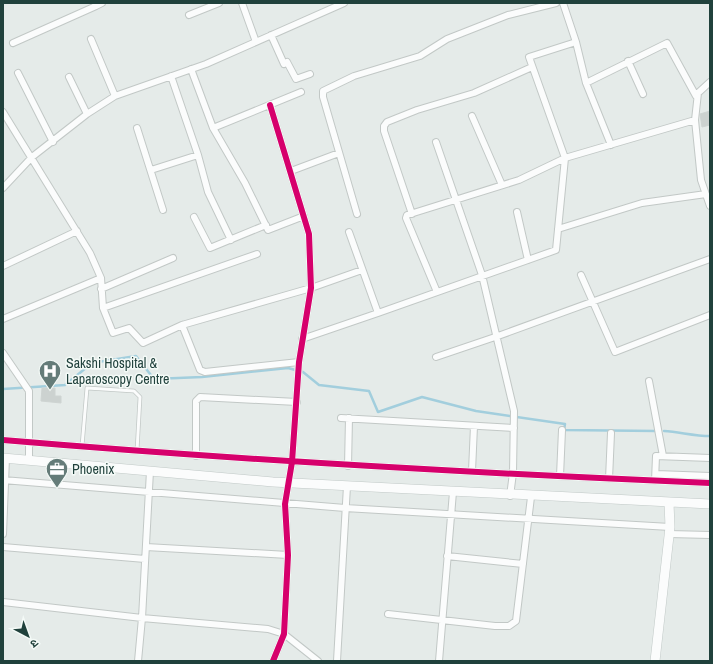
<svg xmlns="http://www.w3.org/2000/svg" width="713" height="664" viewBox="0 0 713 664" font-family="'Archivo Narrow','Noto Sans Devanagari',sans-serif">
<rect width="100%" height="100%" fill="#e5ebe9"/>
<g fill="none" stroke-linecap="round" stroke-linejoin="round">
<path stroke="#a2cedd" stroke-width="2.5" d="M3 389 65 385 92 363 136 356 154 379 202 377 288 368 303 372 319 385 369 391 378 412 422 397 476 411 565 424 564 430 656 431
M664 431C680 432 694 436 710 436"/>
</g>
<path fill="#ccd2d0" stroke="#ced4d2" d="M710 111V125L702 127 700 114Z
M42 388H55V396H61V403L41 401Z"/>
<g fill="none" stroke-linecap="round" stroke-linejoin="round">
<g stroke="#c2c8c6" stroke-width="4.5">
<path id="lane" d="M82 446 87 388 134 391 140 397 137 451"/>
</g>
<g stroke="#c2c8c6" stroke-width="8">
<path id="street" d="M95 3 96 6 102 3
M242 3 256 42
M563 3 576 42 529 57 565 158 695 120 701 180 710 206
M189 15 219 3
M271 35 284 64 287 62 296 79 310 74
M91 39 115 96
M576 42 586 83 611 145
M13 43 96 6
M628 61 643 94
M191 69 213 128
M18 73 53 142
M171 76 198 155 208 192 231 240
M69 77 87 114
M586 83 667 43 696 96
M301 92 213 128 245 183 268 230 304 216
M270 105 309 234 311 288 299 362 292 462 285 504 288 555 284 634 273 661
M3 112 90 253 101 278 103 308 113 333 129 328 143 343 182 325 311 288 362 270
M472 116 502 185
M695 120 698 93 710 82
M137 128 163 210
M436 142 482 275 514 411 513 473 510 496
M151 170 198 155
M291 171 339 153
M3 188 32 157 87 114 115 96 206 64 344 3
M517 212 528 260
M357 214 323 97V91L354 76 420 56 447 39 508 15 556 3
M412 214 384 131V126L387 122 417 110 474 93 532 67
M194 217 210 248 266 225
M558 229 642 203 706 194
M3 266 77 231
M581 275 615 352 710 315
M101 289 173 258
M103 308 257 254
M378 313 556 250 565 158 519 180 407 215 406 218 437 292
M3 319 101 278
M182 325 200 370 205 372 299 362
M302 339 378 313 349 232
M3 353 29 391V461
M436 357 498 336 710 259
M649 381 663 456
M341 418 514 428
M3 440C238 460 474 473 710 483
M196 456V401L200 397 297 402
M348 466 349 418
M472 471 474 426
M656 474 710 476
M560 476 562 430
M609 479 611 433
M3 480 345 508 670 527
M655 481 656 456 710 458
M3 534 6 458
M669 534 710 535
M3 547 145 559
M146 547 288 555
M447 556 523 564
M3 602 142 618 268 629 284 634 318 661
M388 614 495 626H509L516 621 531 497
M138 661 142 618 150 471
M337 661 347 486
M439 661 453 492"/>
</g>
<g stroke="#c1c9c7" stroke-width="10">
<path id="secondary" d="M3 458 273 482 710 504
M655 661 670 527 669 503"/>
</g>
<use href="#lane" stroke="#fbfcfc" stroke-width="3"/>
<use href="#street" stroke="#fbfcfc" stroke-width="6"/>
<use href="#secondary" stroke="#fbfcfc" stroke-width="9"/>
<g stroke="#f4faf7" stroke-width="8">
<path id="cycleway" d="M270 105 309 234 311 288 299 362 292 462 285 504 288 555 284 634 273 661
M3 440C238 460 474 473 710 483"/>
</g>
<use href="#cycleway" stroke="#d6006c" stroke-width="6"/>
</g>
<defs>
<g id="hospital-pin" transform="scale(1.15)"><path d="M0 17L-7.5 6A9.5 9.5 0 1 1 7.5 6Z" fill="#657c79" stroke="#f4faf7"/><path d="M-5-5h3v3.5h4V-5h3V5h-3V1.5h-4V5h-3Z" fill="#fff"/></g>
<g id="office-pin" transform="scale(1.15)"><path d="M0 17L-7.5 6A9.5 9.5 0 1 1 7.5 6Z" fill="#657c79" stroke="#f4faf7"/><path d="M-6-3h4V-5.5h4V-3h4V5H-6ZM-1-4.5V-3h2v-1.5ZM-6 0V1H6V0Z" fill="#fff"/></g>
</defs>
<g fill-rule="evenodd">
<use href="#hospital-pin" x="50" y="371"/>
<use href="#office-pin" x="57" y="469"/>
</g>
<g text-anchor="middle" stroke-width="3" stroke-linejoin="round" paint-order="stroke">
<g font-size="14" fill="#20413c" stroke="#f4faf7" text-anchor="start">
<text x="66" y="368">Sakshi Hospital &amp;<tspan x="66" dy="16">Laparoscopy Centre</tspan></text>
<text x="72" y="474">Phoenix</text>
</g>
</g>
<rect width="713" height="664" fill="none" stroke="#20413c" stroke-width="8"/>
<g transform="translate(28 636) rotate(139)" stroke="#f4faf7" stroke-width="3" paint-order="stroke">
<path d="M0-3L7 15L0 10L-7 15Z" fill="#20413c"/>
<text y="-6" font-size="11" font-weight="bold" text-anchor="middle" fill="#20413c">उ</text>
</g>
</svg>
